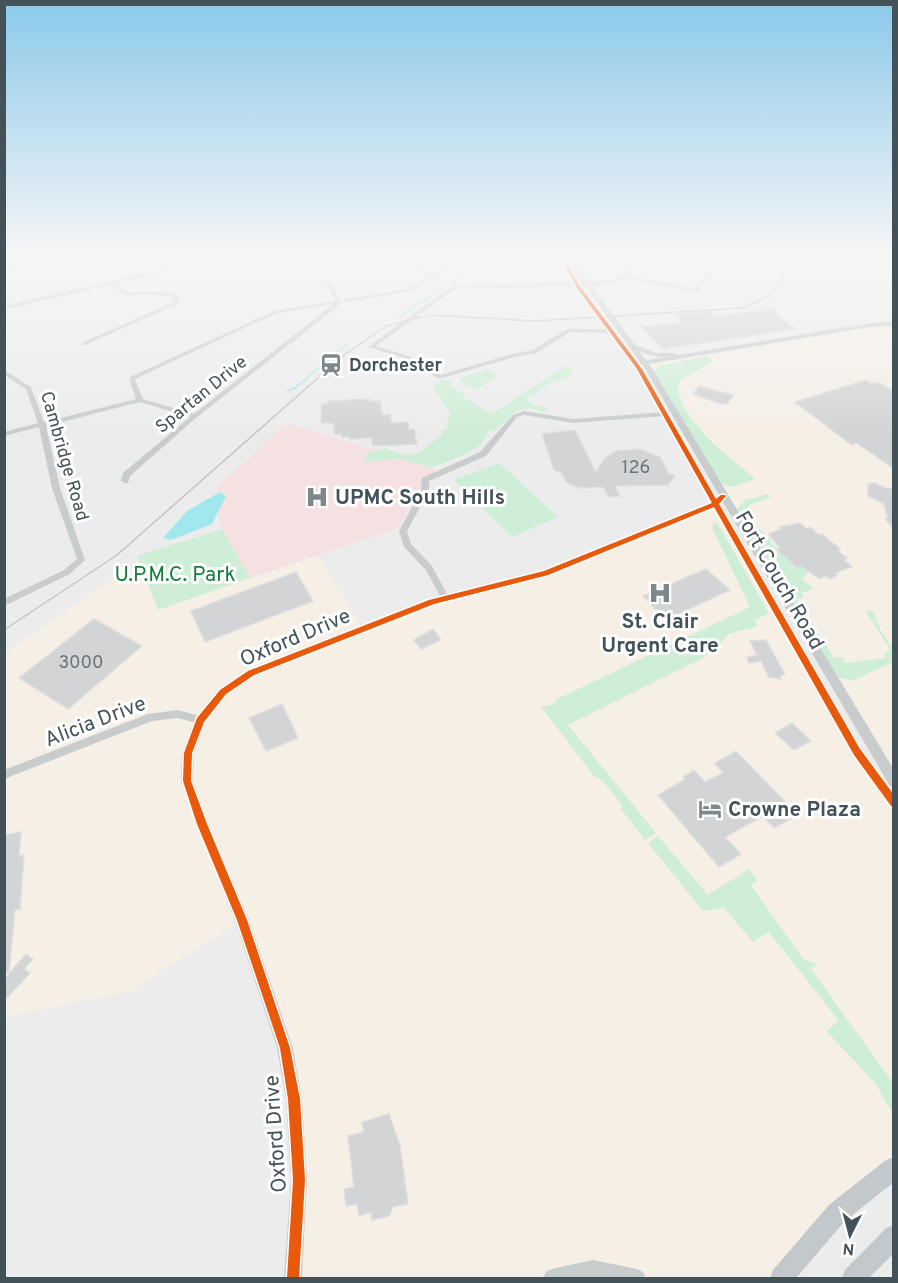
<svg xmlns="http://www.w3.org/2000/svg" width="898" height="1283" viewBox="0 0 898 1283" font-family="Overpass,sans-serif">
<rect width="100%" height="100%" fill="#edecec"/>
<path fill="#f5efe6" d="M893 323V782L645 364 720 350Z
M716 504 857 752 893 803V1168L808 1244 781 1278H637L575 1271 552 1278H293L298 1200 294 1099 242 920 131 991 5 1017 4 654 115 577 142 569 159 609 316 554 362 628 417 607 527 578Z"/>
<path fill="#dfddde" d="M5 254H43L25 256 26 270 5 273Z"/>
<path fill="#f5e1e2" d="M286 423 431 467 438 473 424 485 396 529 250 578 219 524 217 488Z"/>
<path fill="#cfeed7" d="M706 356 713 361 680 381 678 392C690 429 724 453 754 477L753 480 732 487 721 484 654 372 659 366Z
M567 365 574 374 538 389 539 392 526 397 532 404 548 409 544 412C507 400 514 425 489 431L481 444 464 455 436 466 428 467 400 459 364 462 366 454 385 448C414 461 421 452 443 434L442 431 450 427 446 425 451 414 433 388 442 379 453 380 451 386 465 395 463 397 492 414Z
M488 369 498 375 477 390 465 385 459 378Z
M499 463 558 517 512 537 454 480Z
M768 494 771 497 749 505 750 521 772 540 770 542 797 568 801 566 808 573 802 579 813 588 802 593 804 598 797 599 834 658 842 657 845 663 886 658 884 654 890 649 867 613 868 609 873 612 882 633 893 647V662L852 681 838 677 739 514 737 509 745 500Z
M713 522 718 524 769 613 755 620 758 626 728 634 718 647 699 660 568 725 656 833 645 840 621 809 622 805 601 779 594 776 541 707 556 703 555 700 750 607 712 528Z
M222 529 250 578 158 610 137 556Z
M658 836 708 895 749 869 757 880 751 885 803 959 818 964 811 969 893 1083V1114L875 1083 826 1031 839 1021 769 932 753 942 724 908 703 911 648 843Z"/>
<path fill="#a1e8ee" d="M220 492 226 496 212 524 171 540 163 538 187 511Z"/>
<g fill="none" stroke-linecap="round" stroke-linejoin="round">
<path stroke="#a1e8ee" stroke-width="1.5" d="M400 316 496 254
M287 391 295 388 347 344"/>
</g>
<path fill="#d3d4d5" stroke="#dededf" stroke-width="1.5" d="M771 309 795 329 662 349 642 327 681 322 675 314 711 312 718 316Z
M866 380 872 384 878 382 894 391V469L857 443 852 445 795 402Z
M699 386 710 389 733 395 727 404 718 403 693 394Z
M370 399V402L380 401 382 415 390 414 392 423 408 422 409 430 414 429 417 444 373 446 372 438 350 439 349 437H342V434H335L333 423H321L322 404H328V401Z
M575 430 596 473 604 459 616 451 639 449 660 457 669 474 675 476 668 485 615 486 620 496 608 497 604 487 579 488 566 482 562 473 554 470 542 434Z
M875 483 887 489 894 487V528L885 519 888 518 884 504 868 496V484Z
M800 523 807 529 810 527 819 535 822 534 840 549 838 551 847 558 844 560 852 567 835 573 838 575 830 579 827 576 820 579 801 566 797 568 776 549 780 548 769 534 781 529 779 527Z
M706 569 730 590 666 620 643 596Z
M296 572 313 601 205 642 191 611Z
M94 619 142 646 68 709 19 678Z
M433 629 441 640 421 649 414 640Z
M766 640 785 675H780L781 679 769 677 761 661 749 663 747 657 757 655 750 641Z
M282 704 298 738 266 751 249 718Z
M792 723 811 741 794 750 775 733Z
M736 751 798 815 774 828 763 816 725 837 741 854 719 867 658 795 686 779 683 777 694 770 705 782 723 773 715 763Z
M21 832 19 856 24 855 20 909 15 910 9 972 4 971V835Z
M26 954 33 959 24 969 30 973 4 1001V979Z
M389 1114 400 1146 408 1204 393 1207 389 1216 372 1220 371 1212 359 1216 357 1204 346 1206 344 1189 354 1187 348 1136 364 1132 362 1122Z"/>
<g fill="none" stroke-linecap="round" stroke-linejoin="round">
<path fill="#c8cccd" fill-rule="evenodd" d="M361 254H369L434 273 466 254H472L411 291 340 303 336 308 197 417 130 476 128 483H125L121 481 123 473 190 417 140 402 46 426 60 488 85 560 70 574 4 606V599L64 570 77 559 52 488 39 427 4 436V432L38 423 26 389 4 375V370L31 387 44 422 136 399 129 378 130 377 274 311 335 301 329 288 323 284V282C333 282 336 292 340 300L407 289 430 275ZM333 304 194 414 143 399 135 379 277 313Z
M642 254H647L627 276 696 288 720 254H725L699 291 697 292 624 279 614 284 587 286 455 289 376 346 408 356 441 375 512 354 533 350 567 329H612L615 331 612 333 570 332 537 353 515 357 442 378H438L404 358 368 347 452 286 613 280 621 276Z
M112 282H116L125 292 163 291 176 295 180 303 85 345H81V343L174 302 172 297 163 295H122L112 284Z
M894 321V325L864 328 636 366 633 364 636 362 864 324Z
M524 411 573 419 664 412 667 414 664 416 573 423 524 415 517 417 486 456 429 481V491L407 531 411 544 432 566 449 598 448 600H442L426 570 404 547 399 531 421 491 422 478 480 452 513 415Z
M178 710 203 717 205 720 203 723 200 724 178 718 152 721 4 779V770L148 714Z"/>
<path fill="#c8cccd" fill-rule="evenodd" d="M224 254H235L4 310V306Z
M563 254H569L635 345 656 353H674L678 355C665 360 652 356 639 351L653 370 894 770V787L890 786 723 502 721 504 861 748 894 792V808L890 807 853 756 714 508 549 575 434 605 255 676 227 695 205 722 194 753 193 781 208 824 249 920 293 1048 302 1099 307 1180 302 1278H284L291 1180 286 1099 277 1048 235 920 196 824 181 781 182 753 196 717 219 689 247 670 428 599 543 570 711 503 636 369 575 286 563 264 567 260ZM569 264 646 370 719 495 717 498 643 369 581 286Z
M593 1260 637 1269 643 1272 646 1278H543L546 1272 552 1269Z"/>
<path fill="#c3c8cc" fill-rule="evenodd" d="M894 1157V1182L845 1221 796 1278H770L773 1270 829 1205 886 1160Z
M894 1225V1253L869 1278H842L845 1270 886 1228Z"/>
<path stroke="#c2c5c7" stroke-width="1.5" d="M841 254 887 260
M4 630 117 555 344 355 386 326 430 315 534 321 742 308 770 296 793 261 811 254"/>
<g stroke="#fff" stroke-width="3">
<path id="cycleway" d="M567 260 571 261 568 264 580 286 642 369 716 499 721 495H725L726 496 719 504 860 749 894 795V807L891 806 854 755 714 507 548 575 434 604 254 675 226 694 204 722 192 753 191 781 207 824 247 920 290 1048 300 1099 305 1180 299 1278H287L293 1180 288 1099 280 1048 237 920 197 824 183 781 184 753 197 718 220 690 248 671 429 600 544 571 712 503 637 369 576 287 564 264Z"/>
</g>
<use href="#cycleway" fill="#e8590c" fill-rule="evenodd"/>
</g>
<linearGradient id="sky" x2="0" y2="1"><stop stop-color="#8bc9ea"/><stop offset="0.59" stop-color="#f7f6f6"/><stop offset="1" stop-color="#f7f6f6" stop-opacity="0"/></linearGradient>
<rect width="898" height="434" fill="url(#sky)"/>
<defs>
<g id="station-bare" transform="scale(1.8)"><path d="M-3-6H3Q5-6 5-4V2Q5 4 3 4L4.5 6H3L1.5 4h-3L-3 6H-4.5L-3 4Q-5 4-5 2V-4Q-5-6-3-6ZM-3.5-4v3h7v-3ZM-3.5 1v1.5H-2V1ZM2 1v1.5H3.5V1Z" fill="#7e888c" stroke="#fff" stroke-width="2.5" paint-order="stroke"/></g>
<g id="hospital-bare" transform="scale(1.8)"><path d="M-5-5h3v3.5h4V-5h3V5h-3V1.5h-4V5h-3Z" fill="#7e888c" stroke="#fff" stroke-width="2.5" paint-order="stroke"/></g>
<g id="hotel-bare" transform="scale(1.8)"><path d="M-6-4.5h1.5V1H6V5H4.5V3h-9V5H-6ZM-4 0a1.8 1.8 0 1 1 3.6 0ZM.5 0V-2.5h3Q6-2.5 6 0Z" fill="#7e888c" stroke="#fff" stroke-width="2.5" paint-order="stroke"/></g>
</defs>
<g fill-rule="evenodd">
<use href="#station-bare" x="331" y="365"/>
<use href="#hospital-bare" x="317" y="497"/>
<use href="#hospital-bare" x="660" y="593"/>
<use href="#hotel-bare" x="710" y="809"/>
</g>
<g text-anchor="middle" stroke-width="6" stroke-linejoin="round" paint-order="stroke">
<g font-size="18" font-weight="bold" fill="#435259" stroke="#fff" text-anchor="start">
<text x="349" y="371">Dorchester</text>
</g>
<g font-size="18" fill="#435259" stroke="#fff">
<text transform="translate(201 394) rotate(-39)" y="6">Spartan Drive</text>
<text transform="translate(65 456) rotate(74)" y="6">Cambridge Road</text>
</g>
<g font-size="18" fill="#687479">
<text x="636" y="473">126</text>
<text x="81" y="668">3000</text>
</g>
<g font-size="21" font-weight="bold" fill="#435259" stroke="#fff" text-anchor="start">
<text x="335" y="504">UPMC South Hills</text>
<text x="660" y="628" text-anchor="middle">St. Clair<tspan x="660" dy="24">Urgent Care</tspan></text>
<text x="728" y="816">Crowne Plaza</text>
</g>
<g font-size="21" fill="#127c39" stroke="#fff">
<text x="175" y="581">U.P.M.C. Park</text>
</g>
<g font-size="21" fill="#435259" stroke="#fff">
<text transform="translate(780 580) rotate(60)" y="7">Fort Couch Road</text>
<text transform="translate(295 637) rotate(-23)" y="7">Oxford Drive</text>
<text transform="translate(95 721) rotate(-21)" y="7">Alicia Drive</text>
<text transform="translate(275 1134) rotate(-94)" y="7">Oxford Drive</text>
</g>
</g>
<rect width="898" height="1283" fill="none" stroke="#435259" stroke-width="12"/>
<g transform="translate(850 1235) rotate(186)" stroke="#ffffff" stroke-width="4.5" paint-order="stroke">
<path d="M0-4.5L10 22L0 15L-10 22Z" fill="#435259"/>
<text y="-9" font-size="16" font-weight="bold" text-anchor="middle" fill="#435259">N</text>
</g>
</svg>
